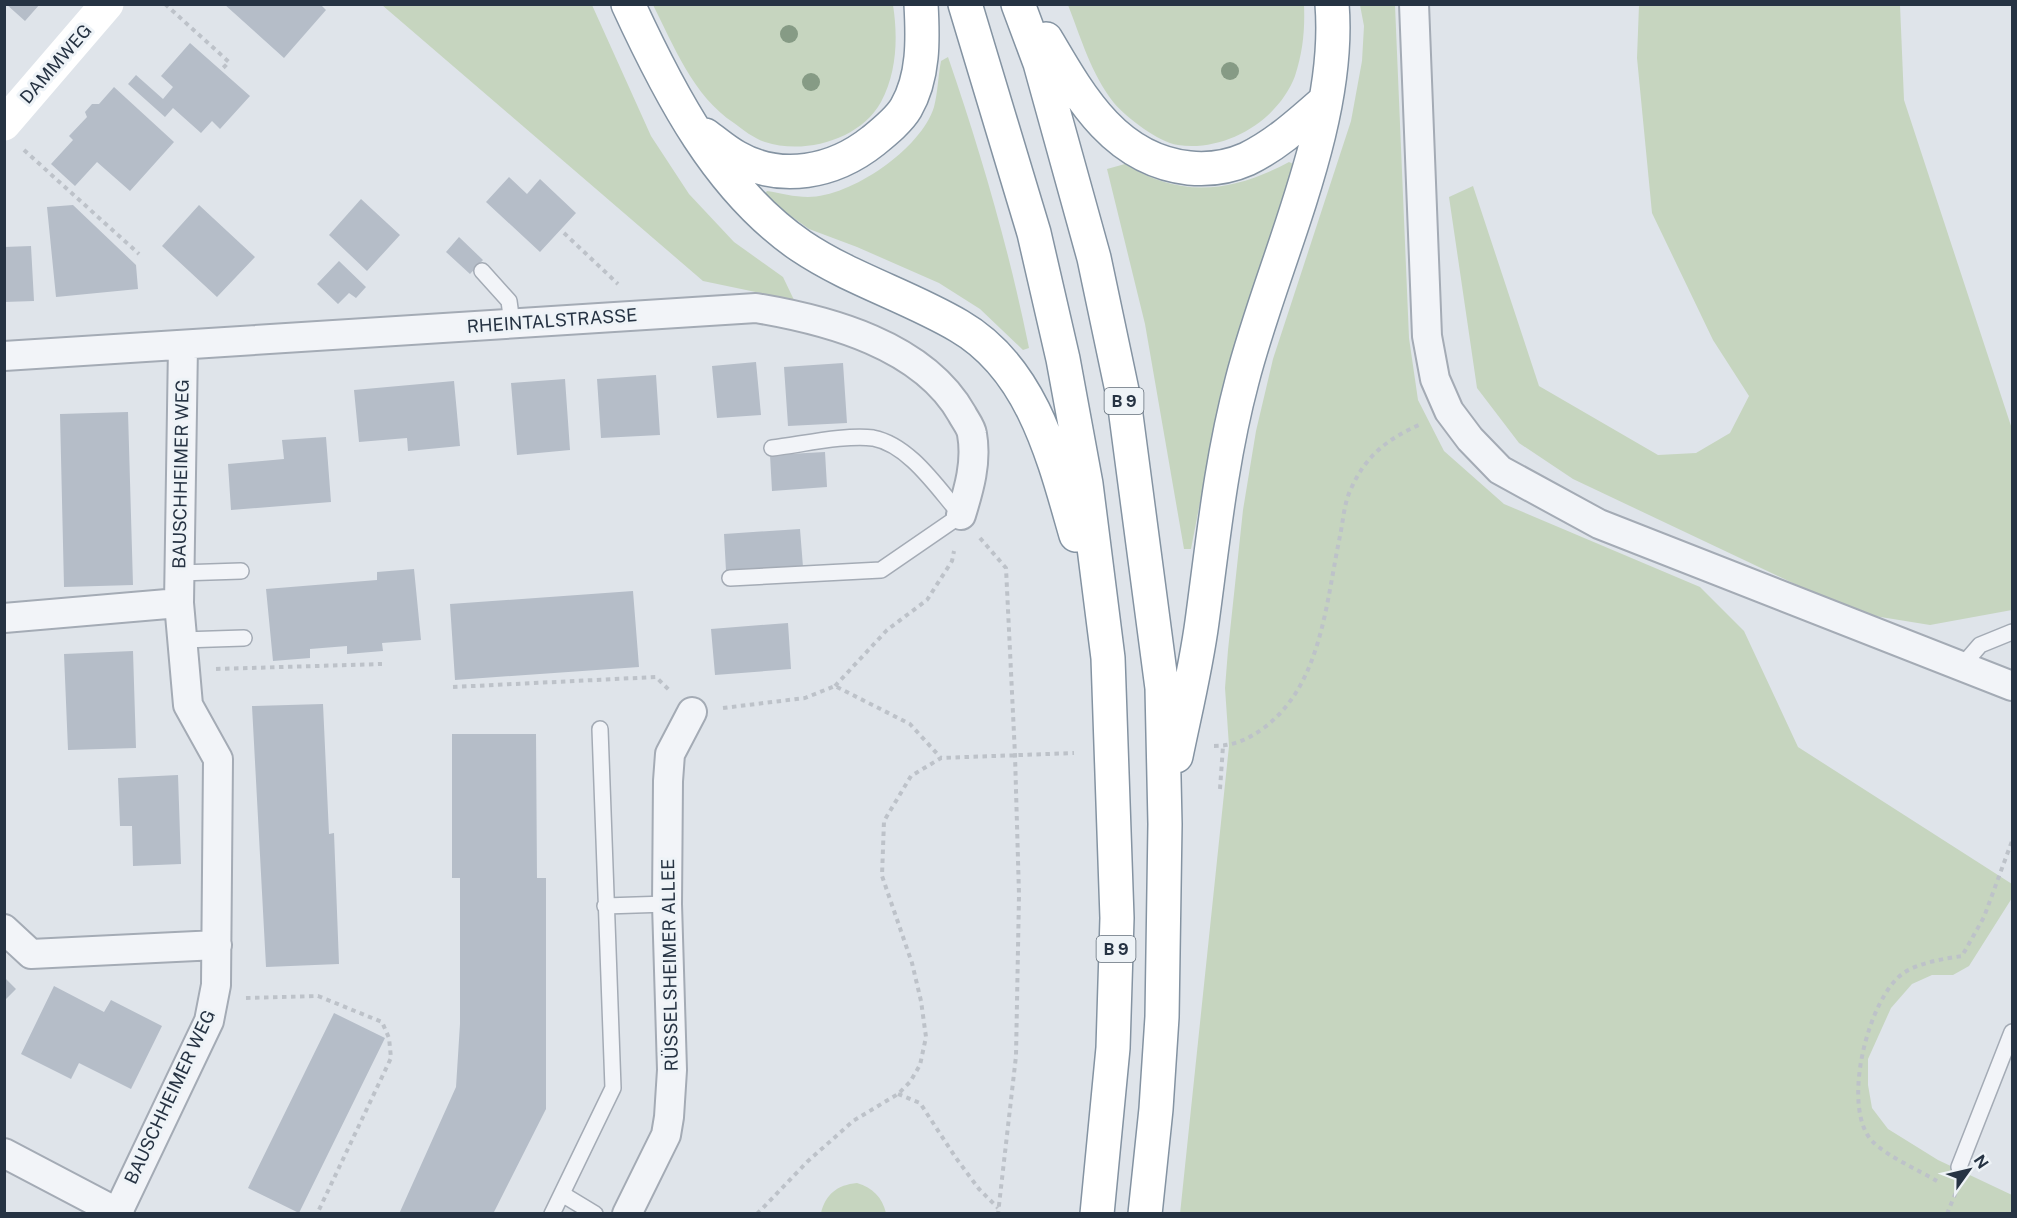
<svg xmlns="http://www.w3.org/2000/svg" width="2017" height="1218" viewBox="0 0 2017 1218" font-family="'Public Sans',sans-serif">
<rect width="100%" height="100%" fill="#dfe4ea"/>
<path fill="#c6d5bf" d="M382 5H592L651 136 689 194 734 242 783 277 794 300 703 281Z
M653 5H893C898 37 897 72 881 102 860 140 804 155 765 142 755 139 743 130 734 123 693 96 674 46 653 5Z
M1068 5H1304C1305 29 1303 52 1295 76 1278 121 1225 152 1178 145 1158 142 1127 118 1114 103 1091 74 1081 38 1068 5Z
M1360 5H1395L1409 338 1418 400 1444 451 1504 504 1700 587 1744 631 1798 747 2012 884V898L1969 966 1953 975H1932L1912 984 1891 1008 1868 1059V1085L1872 1108 1888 1129 1938 1160 2012 1195V1213L1180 1214 1229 746 1225 688 1228 650 1243 510 1256 431 1273 359 1351 121 1362 61 1364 26Z
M1639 5H1900L1904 100 2012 429V610L1930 625 1856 613 1573 479 1519 443 1477 388 1449 197 1473 186 1539 386 1658 455 1696 453 1730 433 1749 396 1713 340 1652 213 1637 58Z
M948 57C981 153 1009 249 1029 348L1023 350 980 309 939 283 857 247 809 229 763 196 767 191C780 193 794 197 808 197 851 197 921 149 934 107 938 92 938 76 941 61Z
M1289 162 1300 167 1213 435 1191 549H1184L1145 324 1107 169 1125 164C1181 199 1233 192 1289 162Z
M857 1183C873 1188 882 1197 886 1213H821C826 1194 837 1185 857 1183Z"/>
<path fill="#b5bdc8" d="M6 4H40L25 21Z
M224 4H320L326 10 284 58Z
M190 43 250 96 220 129 212 121 201 133 173 108 165 117 128 84 136 75 163 99 173 87 161 76Z
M114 87 174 142 130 191 97 162 75 186 51 164 73 140 69 136 87 117 85 112 92 104H99Z
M509 177 527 194 540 179 576 213 540 252 486 202Z
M361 199 400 235 367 271 329 235Z
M73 205 136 265 138 289 56 297 47 207Z
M199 205 255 257 217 297 162 246Z
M459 237 483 260 470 274 446 252Z
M31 246 34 301 4 302V247Z
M339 261 366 287 356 298 349 293 338 304 317 284Z
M756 362 761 415 717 418 712 366Z
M843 363 847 423 788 426 784 367Z
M656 375 660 435 601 438 597 379Z
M565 379 570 450 517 455 511 383Z
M454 381 460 446 408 451 407 438 359 442 354 390Z
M128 412 133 585 64 587 60 414Z
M326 437 331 502 231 510 228 464 284 459 282 440Z
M825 452 827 487 772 491 770 455Z
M800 529 803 567 726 571 724 534Z
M414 569 421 640 382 643 383 651 347 654V646L310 649V658L273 661 266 589 377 580V572Z
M633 591 639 667 455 680 450 604Z
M788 623 791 669 715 675 711 629Z
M133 651 136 748 68 750 64 654Z
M323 704 329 834 334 833 339 964 266 967 252 706Z
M452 734H536L537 878H546V1109L493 1214H399L456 1087 460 1024V878H452Z
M178 775 181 864 133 866 132 826H120L118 778Z
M4 977 16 989 4 1001Z
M54 986 104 1012 111 1000 162 1026 131 1089 79 1063 71 1079 21 1054Z
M334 1013 385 1038 299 1213 248 1188Z"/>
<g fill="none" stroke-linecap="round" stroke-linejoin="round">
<g stroke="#a4abb5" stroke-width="18">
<path id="lane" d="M482 271 509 301 512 323
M179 573 241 571
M730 578 881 570 961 515C938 489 910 445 873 438 847 434 799 445 772 448
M182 640 244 638
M1961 667 1980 645 2012 632
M605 906 667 904
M1959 1167 2012 1032
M562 1194 595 1214
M552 1214 613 1088 600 729"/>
</g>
<g stroke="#a4abb5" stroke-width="32">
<path id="street" d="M1414 4 1427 336 1435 379 1449 411 1470 439 1500 470 1599 524 2012 686
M4 356 756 308C828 320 923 345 962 414 965 420 971 427 972 434 977 462 969 489 961 515
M4 618 179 603
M4 929 31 954 217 945
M4 1153 120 1214
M117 1214 209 1021 216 985 218 759 188 705 179 603 183 345
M627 1214 666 1135 669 1117 672 1070 667 904 668 781 670 754 692 712"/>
</g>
<g stroke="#8493a2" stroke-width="36">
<path id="highway" d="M628 4C669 93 718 189 801 246 850 279 908 296 959 326 1033 369 1054 459 1076 535
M965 4 1034 233 1063 359 1086 484 1108 658 1117 918 1113 1048 1097 1214
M1018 4 1040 63 1094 258 1124 400 1162 688 1165 824 1162 1017 1156 1109 1145 1214
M1046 39C1080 97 1115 160 1189 168 1209 170 1229 167 1247 159 1276 145 1300 123 1324 102
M705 135C715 142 725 151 736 157 781 183 834 172 873 141 884 132 899 120 906 108 924 77 923 39 921 4
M1176 756C1185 712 1196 667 1202 622 1213 541 1221 460 1242 381 1272 263 1342 126 1332 4"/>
</g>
<path stroke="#bdc2c9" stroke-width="4" stroke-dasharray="4.5 4.5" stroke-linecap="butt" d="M165 4 229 62 221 70
M24 150 139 254
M564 233 618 284
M980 538 1006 568 1015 755 1019 895 1016 1056 998 1214
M216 669 382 664
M835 686 887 630 927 600 952 561 954 551
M453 687 656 677 670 691
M723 708 805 698 835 686 910 724 941 758
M1214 746C1234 746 1249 739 1265 727 1322 683 1326 602 1340 536 1343 522 1344 504 1350 491 1365 456 1387 439 1421 424
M1220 789 1223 746
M246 998 318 996 382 1022 389 1038 391 1058 317 1214
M898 1094 920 1103 956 1158 979 1189 998 1208
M1937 1181C1918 1170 1889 1157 1874 1143 1839 1111 1868 995 1905 972 1922 962 1943 959 1962 956L1984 917 2012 841
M757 1214 807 1162 853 1121 898 1094 910 1082 920 1065 926 1037 921 1001 912 963 882 876 884 821 911 776 941 758 1074 753
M1947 1214 1956 1192"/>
<use href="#lane" stroke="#f2f4f8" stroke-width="15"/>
<use href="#street" stroke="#f2f4f8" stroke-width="28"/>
<path stroke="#fff" stroke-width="33" d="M4 124 107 4"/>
<use href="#highway" stroke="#fff" stroke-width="33"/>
</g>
<g fill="#869b85">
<circle cx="789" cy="34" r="9"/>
<circle cx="1230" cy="71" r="9"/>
<circle cx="811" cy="82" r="9"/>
</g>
<g text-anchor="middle" stroke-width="6" stroke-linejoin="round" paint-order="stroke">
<g fill="#eef3f7" stroke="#626d79" stroke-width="1.5">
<rect x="1104.5" y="388" width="39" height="26" rx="4.5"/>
<rect x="1096.5" y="936" width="39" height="26" rx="4.5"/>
</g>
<g font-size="16" font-weight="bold" fill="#263343">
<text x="1124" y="407">B 9</text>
<text x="1116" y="955">B 9</text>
</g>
<g font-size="18" fill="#263343" stroke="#eef3f7">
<text transform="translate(56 64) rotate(-49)" y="6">DAMMWEG</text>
<text transform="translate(552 321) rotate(-4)" y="6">RHEINTALSTRASSE</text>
<text transform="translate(181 474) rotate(-89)" y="6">BAUSCHHEIMER WEG</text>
<text transform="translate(670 965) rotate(-91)" y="6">RÜSSELSHEIMER ALLEE</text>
<text transform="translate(170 1097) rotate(-65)" y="6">BAUSCHHEIMER WEG</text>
</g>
</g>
<rect width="2017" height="1218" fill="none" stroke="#263343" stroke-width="12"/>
<g transform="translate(1969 1170) rotate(56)" stroke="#eef3f7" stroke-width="4.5" paint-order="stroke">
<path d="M0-4.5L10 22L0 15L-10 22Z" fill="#263343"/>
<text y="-9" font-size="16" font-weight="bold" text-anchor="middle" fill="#263343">N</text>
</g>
</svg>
